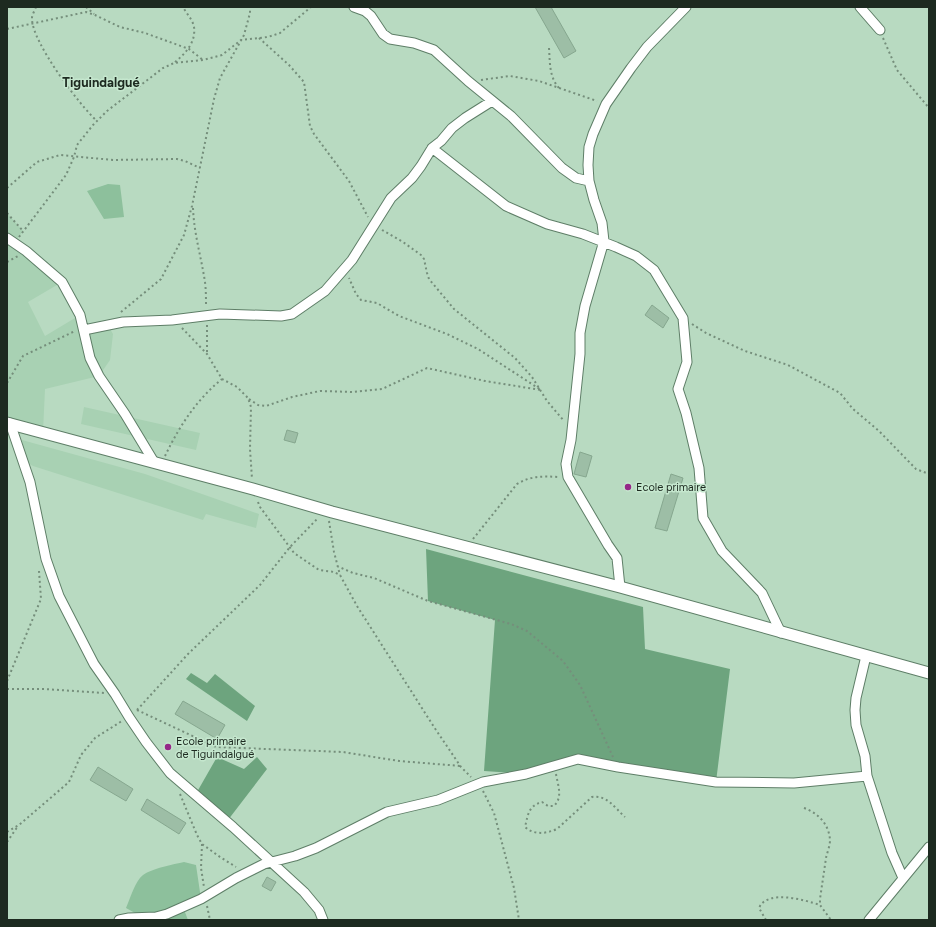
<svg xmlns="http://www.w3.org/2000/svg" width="936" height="927" viewBox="0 0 936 927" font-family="Figtree,sans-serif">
<rect width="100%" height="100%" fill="#b8dac1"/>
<path fill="#a8d1b3" d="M7 213 23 231 15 242 62 282 28 302 45 336 80 315 84 330 105 320 113 334 110 360 99 376 45 389 43 432 7 423Z
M84 407 200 433 196 450 81 424Z
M22 440 145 474 259 514 256 528 206 514 203 520 33 466 26 462Z"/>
<path fill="#8dc09c" d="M108 184 120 185 124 217 104 219 87 191Z
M184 862 196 865 201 899 183 907 188 920H144V918L126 908C130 899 135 881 143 875 151 869 174 864 184 862Z"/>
<path fill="#6da47e" d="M426 549 643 607 645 649 730 669 716 782 578 759 526 774 484 771 495 620 428 601Z
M191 673 207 683 215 674 255 706 247 721 186 679Z
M217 757 244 769 257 757 267 769 228 820 197 792Z"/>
<path fill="#9dbea6" stroke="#86a78f" d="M535 7H551L576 51 564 58Z
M652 305 669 318 663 328 645 315Z
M287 430 298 433 295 443 284 440Z
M580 452 592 456 586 477 574 474Z
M671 474 683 478 667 531 655 528Z
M183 701 225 725 217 739 175 714Z
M98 767 133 789 126 801 90 780Z
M147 799 186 823 179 834 141 810Z
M267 877 276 882 271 891 262 886Z"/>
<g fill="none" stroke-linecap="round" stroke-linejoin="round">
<g stroke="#5e7e67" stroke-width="11">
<path id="minor" d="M354 7 365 11 371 16 383 34 390 39 414 43 434 50 468 81 511 116 562 168 576 178 589 181
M860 7 880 30
M432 148 506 206 547 224 583 234 616 247 636 256 654 270 683 318 687 362 678 389 686 413 699 468 703 518 722 551 762 593 781 633
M7 238 26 251 62 282 80 315 90 358 99 376 125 414 154 462
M84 330 123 322 172 320 220 314 281 316 292 314 325 291 352 260 391 198 412 178 421 166 432 148 441 141 452 128 465 118 492 101
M10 423 30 482 46 559 59 596 94 664 115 694 129 717 146 742 170 773 233 827 304 892 319 910 323 920
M620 587 617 558 608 545 568 477 566 464 571 440 580 354V333L585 306 604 241 602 223 594 200 589 181 588 165 589 147 593 134 606 104 631 68 647 47 686 7
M866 656 856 698 855 710 856 725 865 756 867 776 892 853 903 878
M119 920 129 918 156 917 167 914 201 899 236 878 264 864 295 856 316 848 387 812 438 800 483 782 526 774 578 759 618 767 716 782 794 783 867 776
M869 920 929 847"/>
</g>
<g stroke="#5e7e67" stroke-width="13">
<path id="tertiary" d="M7 423 253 489 332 512 620 587 929 673"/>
</g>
<path stroke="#758e7b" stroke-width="2" stroke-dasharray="2 3" stroke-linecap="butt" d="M36 7C35 10 32 15 32 18 31 41 80 106 97 121
M86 7 94 14
M7 29 86 12 95 15 120 27 145 33 189 49 203 60
M259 38 289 65 304 82 310 126 314 134 349 181 368 217
M883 38 897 70 929 108
M549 48C550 62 549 77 559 88
M175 62C186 53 196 42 194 27 193 20 186 13 183 7
M481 80 510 76 539 81 597 101
M7 188 37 162 60 155 113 160 177 159 185 161 200 168
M193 208C194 234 201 256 205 282 206 290 206 298 206 306
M7 213 23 231
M382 230 403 242 421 255 424 259 427 273 429 279 454 309 515 358 532 377 547 401 564 421
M19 237 66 175 74 157 77 145 93 125 107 111 163 68 174 63 203 60 222 55 241 40 268 37 280 33 311 7
M7 262 18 256
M121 312 161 279 184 235 192 206 214 99 220 78 244 35 250 13V7
M692 324 706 333 745 351 788 365 840 393 853 409 879 431 916 469 929 474
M207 325V352
M182 328 207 354 222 379 237 387 248 398 251 407 250 449 252 479
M7 383 23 356 75 331
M249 399 258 405 266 406 292 397 320 391 353 392 382 389 427 368 485 381 541 390 478 349 447 334 399 316 377 303 361 300 356 294 349 278
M165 456C179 427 196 400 222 379
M258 502 260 507 294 553 319 570 334 572 340 575 357 606 434 727 461 767 471 777
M329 521 334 552 340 575
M473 539 517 484C530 476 543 476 559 477
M337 566 353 573 374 578 428 601 511 624 527 631 563 661 580 685 613 757
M7 681 41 599 39 571
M7 689H44L104 693
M137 710 216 747 343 752 399 761 461 766
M137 710 188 654 260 585 290 547 318 518
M556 774C558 786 563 797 554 806H548L542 802C528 806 528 815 525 827 534 835 545 834 557 829L592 797C607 795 614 807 625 817
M483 791 494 813 514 888 519 920
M180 794 197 835 202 844 220 857 236 867
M804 808C818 813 829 824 830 840 830 846 827 853 826 858 824 872 822 885 820 899V905L831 920
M7 832 19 825 69 782 81 755 95 738 122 721
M7 842 18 826
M202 844 201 868 204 887
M207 906 210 920
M766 920 759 908C767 889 805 900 820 905"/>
<use href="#minor" stroke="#fff" stroke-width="9"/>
<use href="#tertiary" stroke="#fff" stroke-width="11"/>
</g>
<g fill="#952788" stroke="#c5e7ce" stroke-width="1.5">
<circle cx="628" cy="487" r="4"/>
<circle cx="168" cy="747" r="4"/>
</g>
<g text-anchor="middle" stroke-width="3" stroke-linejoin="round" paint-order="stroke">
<g font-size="11" fill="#1d2a20" stroke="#c5e7ce" text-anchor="start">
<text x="636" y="491">Ecole primaire</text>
<text x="176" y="745">Ecole primaire<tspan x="176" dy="13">de Tiguindalgué</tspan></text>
</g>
<g font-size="13" font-weight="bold" fill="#1d2a20" stroke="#c5e7ce">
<text x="101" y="87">Tiguindalgué</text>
</g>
</g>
<rect width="936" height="927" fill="none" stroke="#1d2a20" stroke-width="16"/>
</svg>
